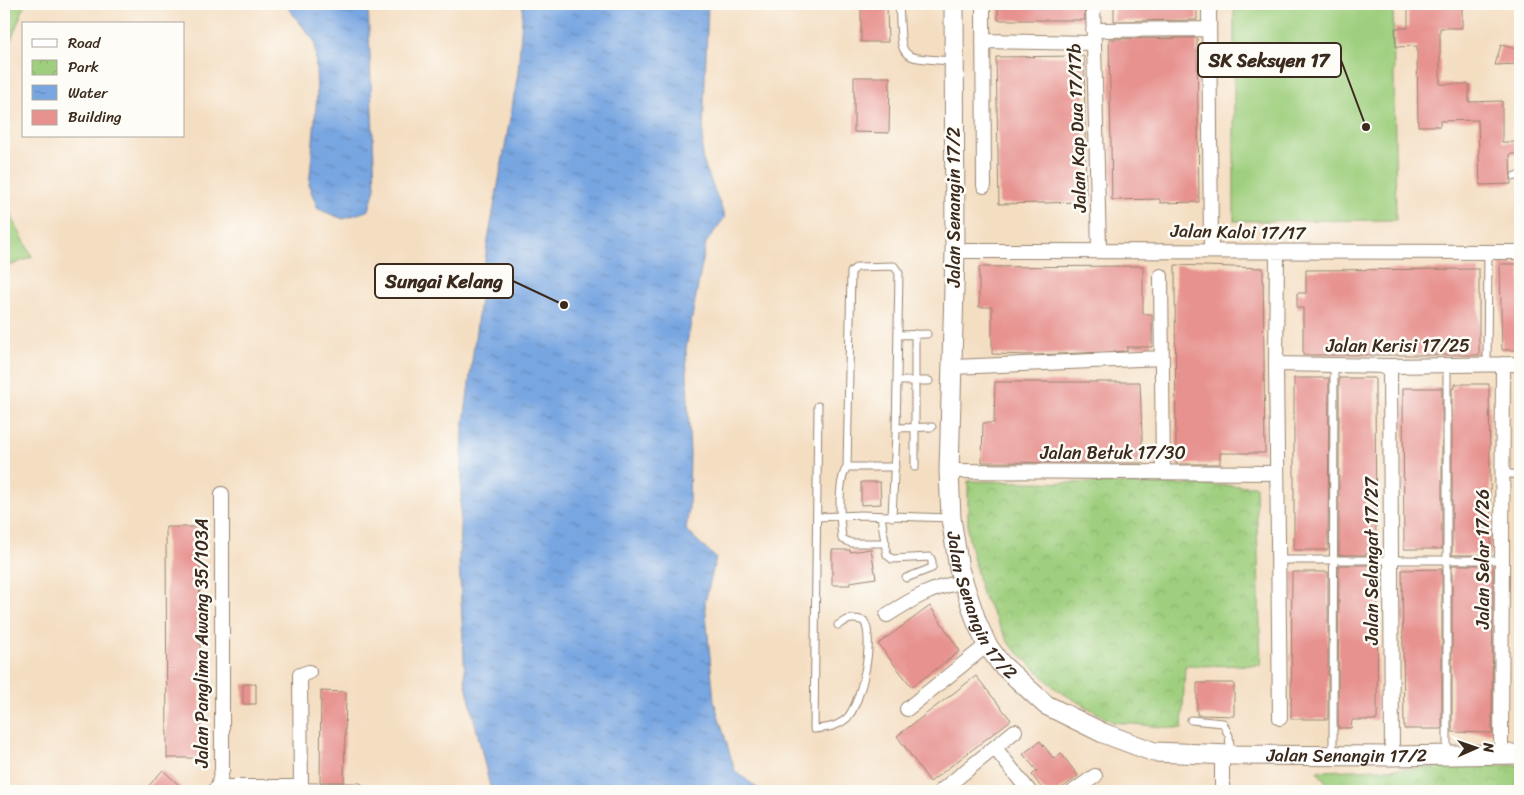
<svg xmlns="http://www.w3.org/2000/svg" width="1524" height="795" viewBox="0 0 1524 795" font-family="Sriracha,sans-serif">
<defs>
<pattern id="park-crowns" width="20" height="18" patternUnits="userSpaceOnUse" patternTransform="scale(1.25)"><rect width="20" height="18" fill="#9fcf7e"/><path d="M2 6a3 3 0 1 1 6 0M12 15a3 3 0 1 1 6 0" fill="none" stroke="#8ab26c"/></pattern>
<pattern id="water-ripples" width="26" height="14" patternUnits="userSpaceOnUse" patternTransform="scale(1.25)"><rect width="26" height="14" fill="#78a6e1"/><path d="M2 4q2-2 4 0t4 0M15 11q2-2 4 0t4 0" fill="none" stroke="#6487b6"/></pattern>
</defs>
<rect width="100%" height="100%" fill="#fdfcf7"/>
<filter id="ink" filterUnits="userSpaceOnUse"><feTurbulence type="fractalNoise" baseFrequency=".02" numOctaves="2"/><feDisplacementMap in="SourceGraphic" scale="10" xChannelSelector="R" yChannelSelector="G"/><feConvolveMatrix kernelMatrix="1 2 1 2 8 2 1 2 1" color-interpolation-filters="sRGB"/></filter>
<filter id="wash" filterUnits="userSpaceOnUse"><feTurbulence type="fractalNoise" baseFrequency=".0096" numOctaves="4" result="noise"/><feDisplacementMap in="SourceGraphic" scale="20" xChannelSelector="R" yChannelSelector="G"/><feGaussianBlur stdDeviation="1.12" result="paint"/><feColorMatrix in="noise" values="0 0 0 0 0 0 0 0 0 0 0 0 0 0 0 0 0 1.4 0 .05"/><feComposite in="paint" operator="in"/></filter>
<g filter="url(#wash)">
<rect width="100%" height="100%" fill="#f4dec2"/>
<path fill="#9fcf7e" stroke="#6d7c4e" d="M4 4H25L4 58Z
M1234 4H1393L1396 220 1234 221Z
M4 201 32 257 4 268Z"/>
<path fill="url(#park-crowns)" stroke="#6d7c4e" d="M968 481 1256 486 1261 665 1185 666 1182 729 1113 722 1057 690 1010 645 982 594 968 535Z
M1520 765V791H1333L1317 771Z"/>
<path fill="url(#water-ripples)" stroke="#5a6880" d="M285 4H368L375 188 369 210 343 219 318 209 309 186 317 96 315 42Z
M523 4H708L702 158 725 217 706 243 686 349 690 453 689 508 686 530 716 558 705 602 714 701 735 771 761 791H491L465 680 459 560 463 430 487 246 518 74Z"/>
<g id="blocks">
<path fill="#e7928f" d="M998 4H1084L1085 20H998Z
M1114 4H1197V20L1114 21Z
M1408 4H1462V28H1440V84H1469V102L1502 101V142H1520V154H1510L1511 184 1480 185 1478 120 1440 121V126H1418L1417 46 1396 47 1395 28H1408Z
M861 6H887L888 42H861Z
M1197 38 1199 202 1160 203V199L1112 200 1109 39Z
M1501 45 1520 50V64L1495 65Z
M1084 56 1086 202 999 204 996 57Z
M854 77H890L889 133 854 132Z
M1500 264H1520V350H1502Z
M1175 265 1263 268 1265 453H1220V464H1176Z
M1143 266V314H1152V347H1127V351L1036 355 992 354V307H979V267Z
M1479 269V355H1303V308H1297V293H1306V270Z
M1294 378H1329L1328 550H1294Z
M1339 378H1375L1376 555H1339Z
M995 382H1140L1143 463 982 462 983 423H994Z
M1455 384H1489L1491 555H1452V388H1455Z
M1403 388H1442V549H1404Z
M861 482H880L881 504 861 505Z
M166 527H199L201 758H167Z
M871 549 876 578 850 582V585H832V550H850V552Z
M1339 565H1376V570H1378L1377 720H1352L1351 728H1338Z
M1452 565H1491L1493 567 1492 733 1452 732Z
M1442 569V729H1404L1402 570Z
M1292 572H1328V719H1291Z
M930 606 960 651 912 687 878 644Z
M976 676 1011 720 930 782 897 736Z
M1197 683H1234V716L1197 715Z
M243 684H256V704H243Z
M321 691 346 692 344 782H320Z
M1040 741 1054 759 1061 753 1078 776 1058 791H1044L1032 775 1037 771 1023 754Z
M163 770 185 791H144Z"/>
</g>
</g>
<g filter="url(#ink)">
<use href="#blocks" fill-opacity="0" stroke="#988470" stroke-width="1"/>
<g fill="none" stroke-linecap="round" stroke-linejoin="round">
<g stroke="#988470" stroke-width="9">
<path id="lane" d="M899 4C903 60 894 57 952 61
M1515 176H1520
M915 334V467
M898 335 927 334
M1487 364 1488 252
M1447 365V755
M897 381H929
M818 406 814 729C827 728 837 727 847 718 862 702 875 639 864 621 853 617 848 619 838 625
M896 428 932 427
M847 467 851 272 857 267 894 266 899 273 896 433 892 517
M1502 473 1520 475
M881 516 887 555 892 559 930 557 932 561V568L906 578
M818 517 861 515 951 518
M886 543H851L842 539C840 522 837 481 847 467H895
M1278 560H1502
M1191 720 1223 723 1229 736 1231 755
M1333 754 1334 365
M301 787H359"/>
</g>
<g stroke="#988470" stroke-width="16">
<path id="street" d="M983 4 984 186
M1093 4 1099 250
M1209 4 1211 250
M1093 30 1209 29
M983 41 1093 43
M955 251 1520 252
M1277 252 1276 364 1280 718
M1161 276 1163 471
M1276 364 1390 366 1520 364
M1390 366 1392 756
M953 367 1162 358
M949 471 1277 473
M887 615C914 598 931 588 962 582
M907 709 987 645
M995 748 1029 791
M1501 754 1503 364
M218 787H301
M214 791 218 787 222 770V494
M301 791 300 675 309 672
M941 791 1015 731
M1074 791 1095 776
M1222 791V754"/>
</g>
<g stroke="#988470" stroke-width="21">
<g id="secondary">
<path id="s1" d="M954 4 955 251 949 471 951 518 959 569 977 623 987 645 1001 664 1046 705 1103 733 1154 752 1231 755 1392 756 1520 754"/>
</g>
</g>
<use href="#lane" stroke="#fff" stroke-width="7"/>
<use href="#street" stroke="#fff" stroke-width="14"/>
<use href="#secondary" stroke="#fff" stroke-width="19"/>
</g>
</g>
<g text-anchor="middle" stroke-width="5" stroke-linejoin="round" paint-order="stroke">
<g font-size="18" fill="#3b2a1e" stroke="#fdfcf7">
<text transform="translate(1077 128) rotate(-92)" y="6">Jalan Kap Dua 17/17b</text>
<text transform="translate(954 207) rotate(-90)" y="6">Jalan Senangin 17/2</text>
<text transform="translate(1238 232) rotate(1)" y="6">Jalan Kaloi 17/17</text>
<text x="1398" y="352">Jalan Kerisi 17/25</text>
<text x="1113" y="459">Jalan Betuk 17/30</text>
<text transform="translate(1483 559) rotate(-90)" y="6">Jalan Selar 17/26</text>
<text transform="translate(1372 561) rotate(-90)" y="6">Jalan Selangat 17/27</text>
<text dy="6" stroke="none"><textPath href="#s1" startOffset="608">Jalan Senangin 17/2</textPath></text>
<text transform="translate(202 643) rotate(-90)" y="6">Jalan Panglima Awang 35/103A</text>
<text dy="6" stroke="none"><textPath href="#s1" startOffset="1042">Jalan Senangin 17/2</textPath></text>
</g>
</g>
<path fill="none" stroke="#3b2a1e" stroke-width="2" d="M1366 127L1341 60M564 305L513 281"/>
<g fill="#3b2a1e" stroke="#fdfcf7" stroke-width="2">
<circle cx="1366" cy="127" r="5"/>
<circle cx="564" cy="305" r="5"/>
</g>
<g fill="#fdfcf7" stroke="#3b2a1e" stroke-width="2">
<rect x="1198" y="43" width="143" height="34" rx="5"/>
<rect x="375" y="264" width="138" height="34" rx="5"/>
</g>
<g font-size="19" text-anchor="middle" font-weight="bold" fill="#3b2a1e">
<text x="1269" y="67">SK Seksyen 17</text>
<text x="444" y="288">Sungai Kelang</text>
</g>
<rect width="1524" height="795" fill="none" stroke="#fdfcf7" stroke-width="20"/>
<rect x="22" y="22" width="162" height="115" fill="#fdfcf7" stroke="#afa8a0"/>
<rect x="32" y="39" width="25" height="8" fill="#ffffff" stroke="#afa8a0"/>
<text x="68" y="48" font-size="15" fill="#3b2a1e">Road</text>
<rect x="32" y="60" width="25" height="15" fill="url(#park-crowns)" stroke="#afa8a0"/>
<text x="68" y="72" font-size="15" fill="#3b2a1e">Park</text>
<rect x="32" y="85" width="25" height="15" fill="url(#water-ripples)" stroke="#afa8a0"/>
<text x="68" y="98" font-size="15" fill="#3b2a1e">Water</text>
<rect x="32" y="110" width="25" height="15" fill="#e7928f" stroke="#afa8a0"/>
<text x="68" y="122" font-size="15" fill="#3b2a1e">Building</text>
<g transform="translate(1476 748) rotate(88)" stroke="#fdfcf7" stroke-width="4" paint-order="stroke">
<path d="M0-4L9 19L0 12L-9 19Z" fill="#3b2a1e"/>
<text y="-8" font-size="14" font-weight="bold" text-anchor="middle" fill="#3b2a1e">N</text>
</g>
</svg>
